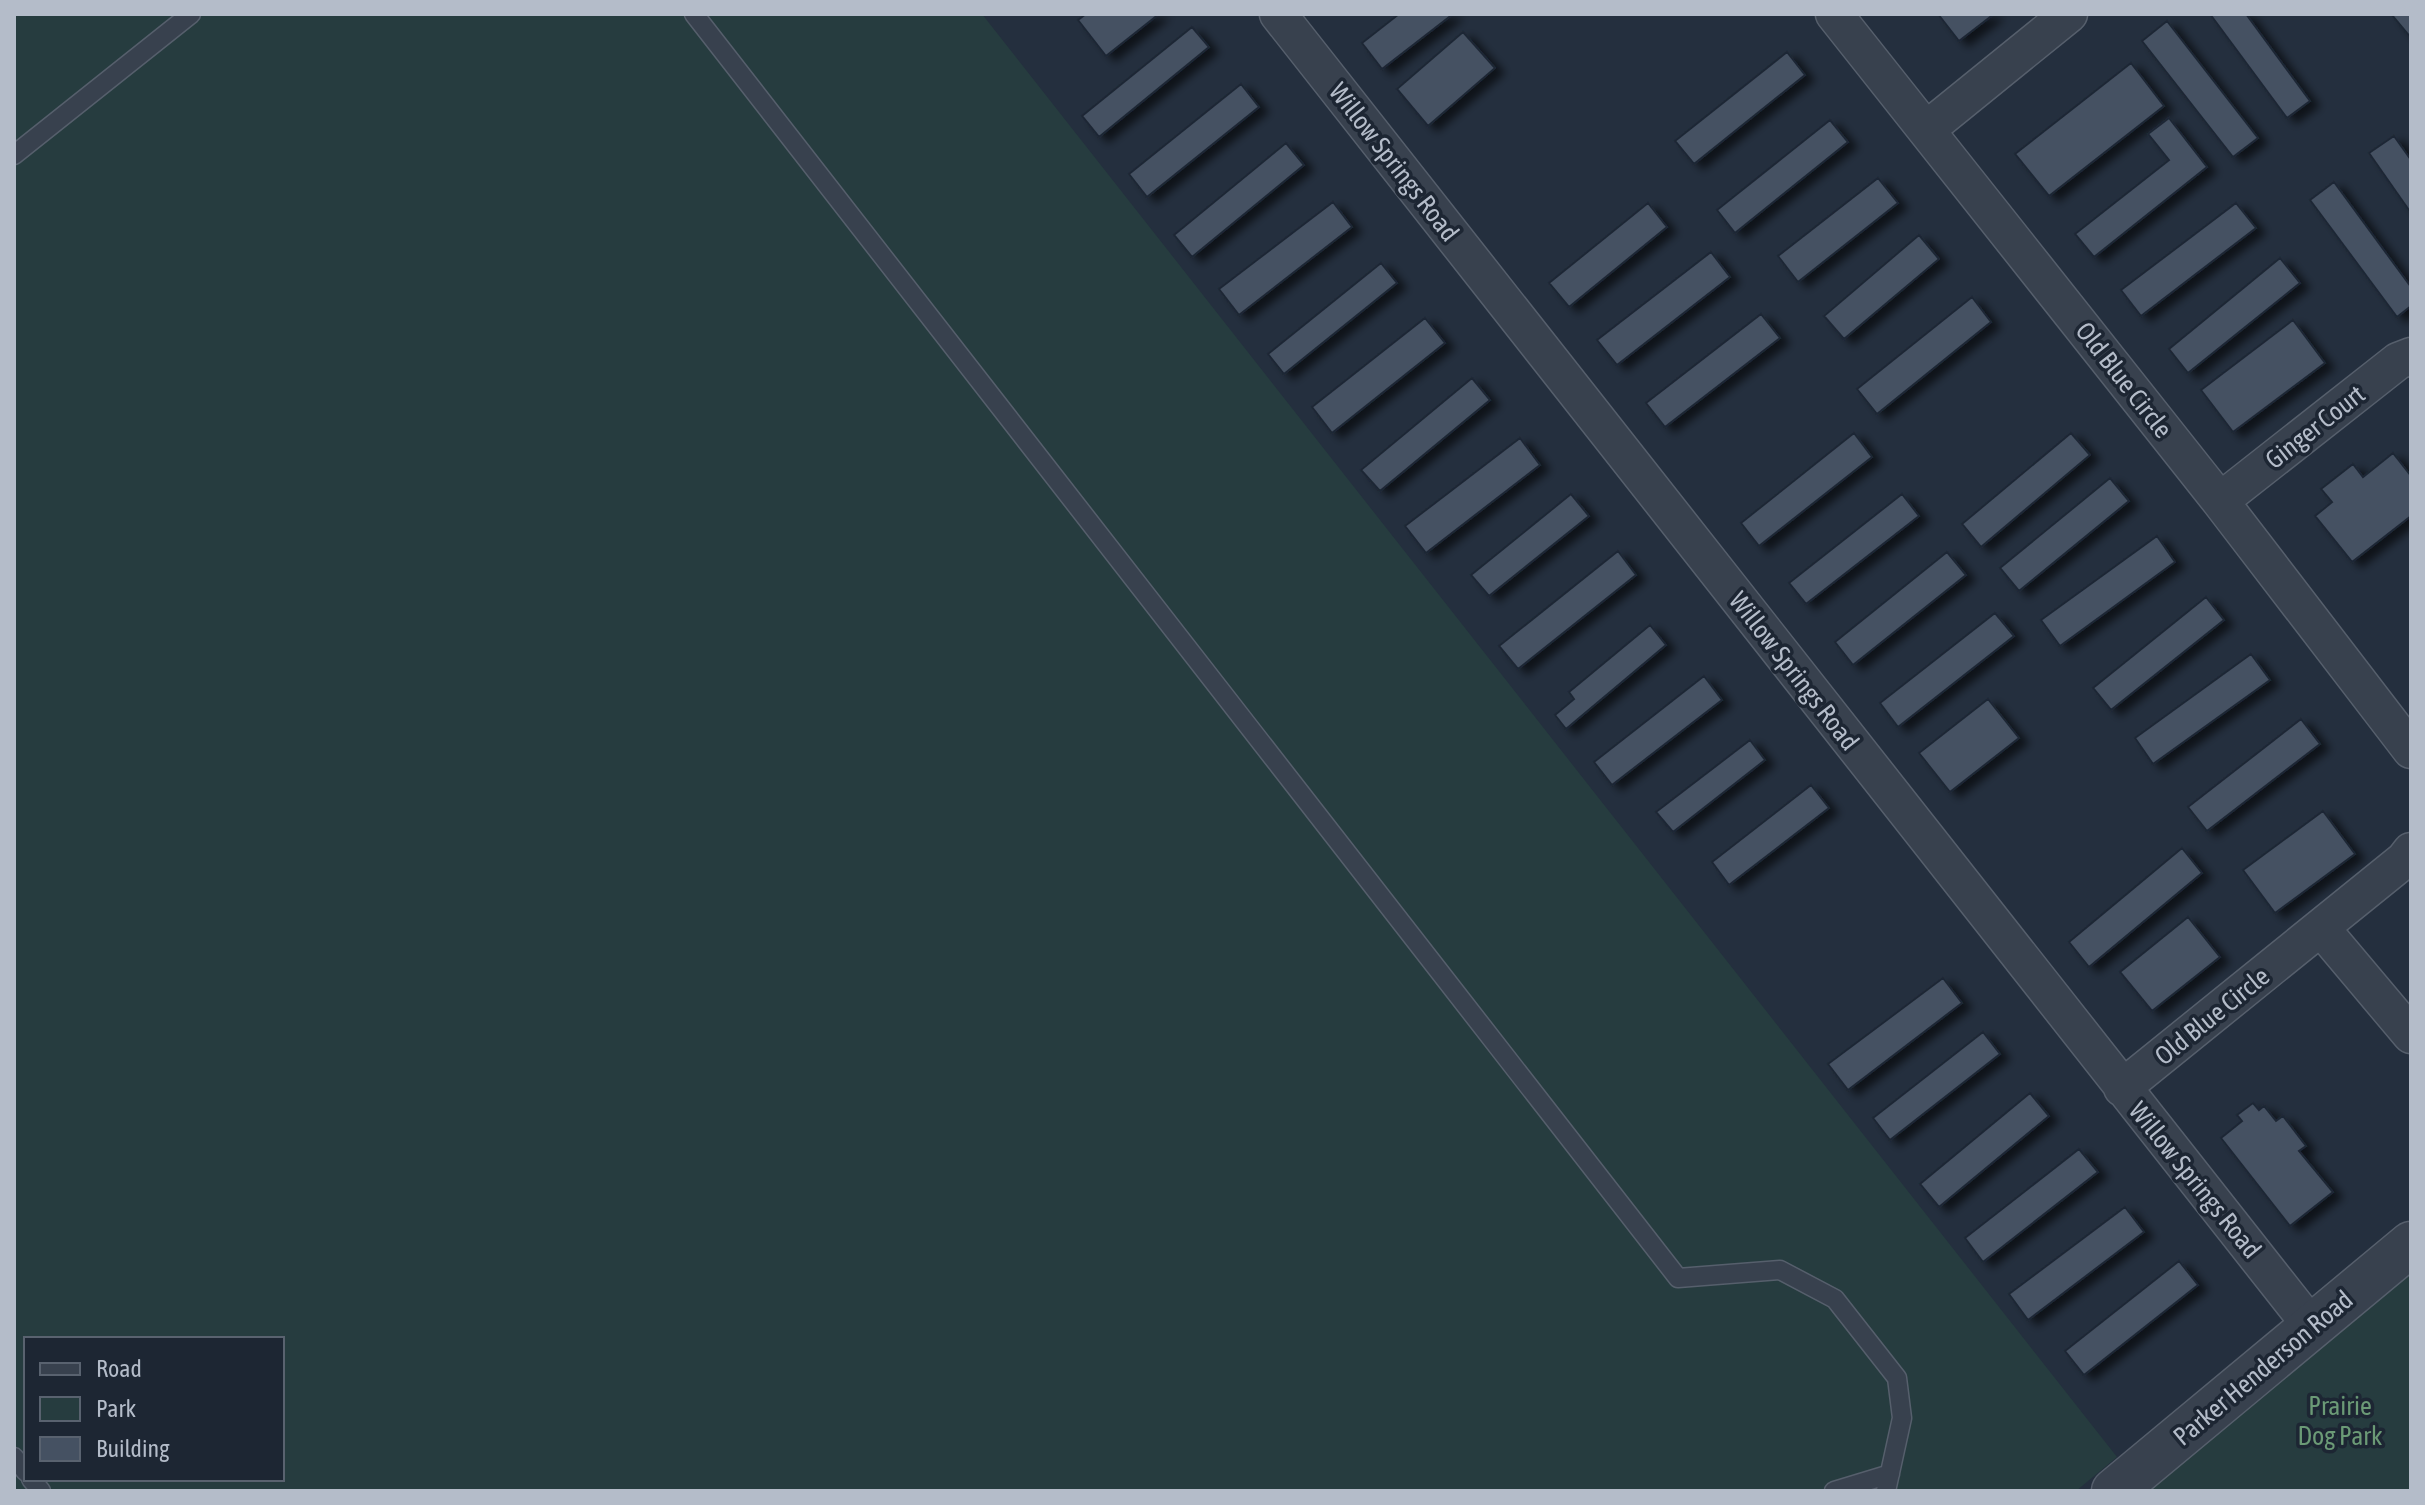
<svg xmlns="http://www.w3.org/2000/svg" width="2425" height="1505" viewBox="0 0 2425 1505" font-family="'Asap Condensed',sans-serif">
<defs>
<filter id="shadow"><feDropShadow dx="9" dy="5" stdDeviation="4" flood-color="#0009"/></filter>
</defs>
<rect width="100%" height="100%" fill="#242f3e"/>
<path fill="#263c3f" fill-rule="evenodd" d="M14 14H982L2117 1457 2076 1491H14ZM26 1339H282V1479H26Z
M2411 1271V1491H2149Z"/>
<path fill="#455162" stroke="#1f2835" stroke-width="2" filter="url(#shadow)" d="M1086 14H1159L1106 56 1078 20Z
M1399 14H1453L1382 69 1362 43Z
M1938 14H1994L1959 41Z
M2210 14H2246L2310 101 2287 118Z
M2391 14H2411V38Z
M2167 21 2258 138 2233 157 2142 41Z
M1192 27 1209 47 1099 137 1082 116Z
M1463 32 1495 68 1428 126 1397 89Z
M1787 52 1805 75 1694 164 1675 141Z
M2131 63 2164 106 2049 196 2015 154Z
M1241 84 1259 107 1147 197 1129 174Z
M2169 118 2207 167 2094 257 2075 234 2169 160 2148 134Z
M1830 120 1848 142 1735 233 1717 210Z
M2394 136 2411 160V213L2369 153Z
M1286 143 1304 165 1192 257 1174 235Z
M1878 178 1898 203 1798 282 1778 256Z
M2334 182 2411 287V306L2397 317 2310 200Z
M1333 202 1352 227 1239 315 1219 289Z
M1648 203 1667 227 1569 307 1549 283Z
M2236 203 2256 228 2141 316 2121 290Z
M1919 235 1939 259 1844 339 1824 316Z
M1711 252 1730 277 1617 365 1597 340Z
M2280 258 2300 283 2188 373 2169 349Z
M1381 263 1397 283 1284 374 1268 354Z
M1972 297 1991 322 1877 414 1857 389Z
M1761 314 1780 338 1665 427 1646 403Z
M1425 318 1445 343 1332 433 1312 407Z
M2293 320 2325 363 2233 432 2201 390Z
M1472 378 1490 400 1380 491 1361 470Z
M1854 433 1872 457 1759 546 1741 523Z
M2071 433 2090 455 1981 547 1962 524Z
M1520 438 1540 465 1426 553 1405 526Z
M2393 453 2411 476V516L2352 562 2315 516 2332 502 2321 489 2353 464 2363 477Z
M2110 478 2129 501 2019 591 2000 568Z
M1571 494 1589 516 1489 596 1471 575Z
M1902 494 1919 516 1806 604 1789 583Z
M2157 536 2175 562 2060 646 2041 620Z
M1618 551 1636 575 1518 669 1499 646Z
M1947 552 1966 575 1853 665 1835 642Z
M2206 597 2224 620 2111 710 2093 688Z
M1995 613 2014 636 1898 727 1880 703Z
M1650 625 1666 645 1566 729 1555 715 1574 699 1569 692Z
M2251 654 2270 680 2153 764 2135 738Z
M1704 676 1722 700 1612 785 1594 762Z
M1988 699 2019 738 1950 792 1919 753Z
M2301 719 2320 744 2207 831 2188 807Z
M1750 740 1765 760 1673 832 1656 812Z
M1811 785 1829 808 1729 885 1712 862Z
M2323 811 2355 854 2275 913 2243 870Z
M2182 848 2202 873 2089 967 2069 942Z
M2188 917 2220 957 2152 1011 2120 972Z
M1943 978 1962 1003 1848 1090 1828 1064Z
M1983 1032 2000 1054 1890 1140 1873 1118Z
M2030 1093 2049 1116 1939 1207 1920 1184Z
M2253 1103 2259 1110 2264 1106 2276 1121 2283 1116 2306 1146 2299 1151 2333 1192 2290 1226 2221 1138 2242 1121 2237 1115Z
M2079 1149 2098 1172 1983 1262 1965 1238Z
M2125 1207 2144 1232 2028 1320 2009 1294Z
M2179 1261 2198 1285 2084 1375 2065 1351Z"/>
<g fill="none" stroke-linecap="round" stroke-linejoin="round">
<g stroke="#565f6c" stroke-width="21">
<path id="service" d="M694 14 1678 1278 1780 1270 1835 1299 1897 1378 1902 1418 1886 1491
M14 155 191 14
M14 1457 26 1472
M31 1479 41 1491
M1834 1491 1890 1474"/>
</g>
<g stroke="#565f6c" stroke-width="39">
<path id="minor" d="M1278 14 2312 1327
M1834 14 2220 501 2411 750
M1926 130 2069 14
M2220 501 2398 361 2411 356
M2321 928 2411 1035
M2122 1088 2404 860 2411 851"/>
</g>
<g stroke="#565f6c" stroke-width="47">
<path id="tertiary" d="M2114 1491 2411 1244"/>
</g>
<use href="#service" stroke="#38414e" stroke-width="18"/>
<use href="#minor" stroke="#38414e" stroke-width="36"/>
<use href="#tertiary" stroke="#38414e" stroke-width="44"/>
</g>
<g text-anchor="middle" stroke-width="7" stroke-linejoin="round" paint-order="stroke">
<g font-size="26" fill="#b4bcc9" stroke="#1d2633">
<text transform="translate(1394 162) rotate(52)" y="9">Willow Springs Road</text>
<text transform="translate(2124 380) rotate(52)" y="9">Old Blue Circle</text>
<text transform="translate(2315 427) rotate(-38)" y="9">Ginger Court</text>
<text transform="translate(1794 671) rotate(52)" y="9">Willow Springs Road</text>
<text transform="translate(2212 1016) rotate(-39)" y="9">Old Blue Circle</text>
<text transform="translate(2195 1180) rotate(51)" y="9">Willow Springs Road</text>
<text transform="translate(2263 1368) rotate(-40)" y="9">Parker Henderson Road</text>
</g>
<g font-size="26" fill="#6b9a76" stroke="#1d2633">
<text x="2340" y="1415">Prairie<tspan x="2340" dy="30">Dog Park</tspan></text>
</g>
</g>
<rect width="2425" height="1505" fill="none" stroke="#b4bcc9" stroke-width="32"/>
<rect x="24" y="1337" width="260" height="144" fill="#1d2633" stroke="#59626f" stroke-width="2"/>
<rect x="40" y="1363" width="40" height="12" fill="#38414e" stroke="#59626f" stroke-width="2"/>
<text x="96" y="1377" font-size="24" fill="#b4bcc9">Road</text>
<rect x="40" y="1397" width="40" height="24" fill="#263c3f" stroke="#59626f" stroke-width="2"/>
<text x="96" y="1417" font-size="24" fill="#b4bcc9">Park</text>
<rect x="40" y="1437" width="40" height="24" fill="#455162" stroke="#59626f" stroke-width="2"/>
<text x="96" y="1457" font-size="24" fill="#b4bcc9">Building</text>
</svg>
